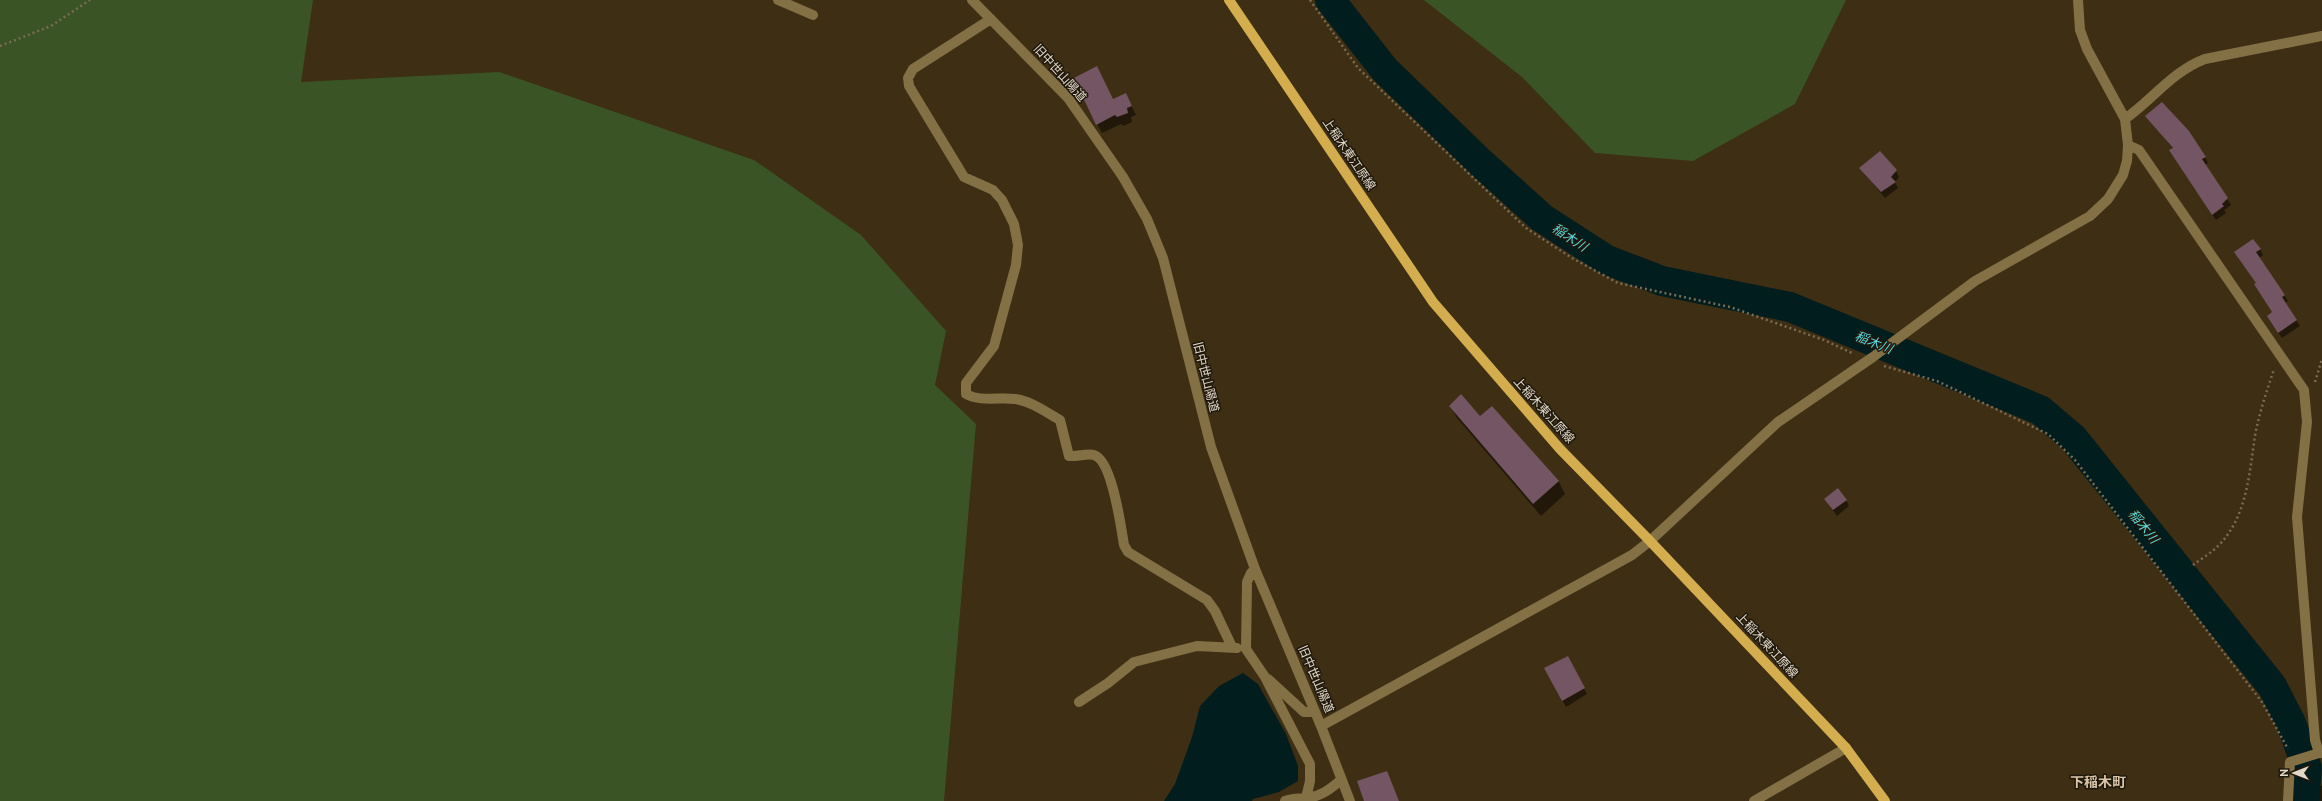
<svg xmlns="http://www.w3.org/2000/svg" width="2322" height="801" viewBox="0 0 2322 801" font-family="Ubuntu,'Noto Sans JP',sans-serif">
<rect width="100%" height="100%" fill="#3e2e14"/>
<path fill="#3b5425" d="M0 0H313L301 82 499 72 754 160 861 235 946 331 935 385 976 424 944 801H0Z
M1424 0H1846L1795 104 1693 161 1595 153 1522 77Z"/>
<path fill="#021d1e" d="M1243 673 1258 684 1286 734 1298 766V781L1279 792 1253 799 1252 801H1164L1175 784 1192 737 1200 706 1219 686Z"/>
<path fill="#0007" d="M1113 100 1130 103 1136 115 1131 117 1132 122 1123 126 1121 124 1102 133 1097 124Z
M2147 116 2205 157 2208 163 2205 165 2231 205 2224 210 2226 213 2216 220 2174 156 2173 149Z
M1860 168 1896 171 1899 177 1895 182 1898 188 1885 198Z
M2260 249 2263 255 2259 258 2284 295 2288 301 2285 303 2300 326 2282 338 2271 322 2274 313 2257 283 2238 258Z
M1450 406 1480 417 1492 407 1559 482 1565 494 1541 516 1457 418Z
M1825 499 1846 500 1849 506 1837 516Z
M1567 657 1587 694 1566 707 1545 668Z
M2318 785 2322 786V801H2316Z"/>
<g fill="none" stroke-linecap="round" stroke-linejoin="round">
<path stroke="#021d1e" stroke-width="30" d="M1330 0 1385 70 1480 162 1542 218 1607 260 1662 281 1790 307 2040 410 2073 438 2272 686 2291 723 2307 768 2304 801"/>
</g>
<path fill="#745563" d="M1097 66 1113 99 1126 93 1132 106 1127 108 1128 113 1117 117 1115 115 1096 125 1074 78Z
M2162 102 2189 131 2206 157 2202 159 2228 198 2222 204 2224 206 2212 215 2169 150 2173 148 2145 116Z
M1880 151 1897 170 1891 177 1896 182 1881 192 1859 168Z
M2253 239 2261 249 2256 252 2285 295 2282 297 2297 320 2278 333 2267 316 2272 312 2254 284 2256 283 2234 252Z
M1461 394 1480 416 1492 406 1559 481 1533 504 1449 406Z
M1838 488 1847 500 1833 510 1824 499Z
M1568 656 1585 688 1562 701 1544 668Z
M1387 771 1399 801H1364L1357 781Z"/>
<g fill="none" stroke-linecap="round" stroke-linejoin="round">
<path stroke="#7a6c55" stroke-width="2.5" stroke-dasharray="2 3" stroke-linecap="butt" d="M1310 0 1358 68 1526 228 1572 258 1618 283 1730 307 1824 340 1854 354
M0 46 51 26 90 0
M1884 366 1937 381 2048 434 2075 460 2262 702 2288 749
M2315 382 2322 359
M2193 565C2201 559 2211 553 2218 546 2247 517 2249 475 2255 436 2259 413 2267 391 2274 369"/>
<path stroke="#837045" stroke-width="10" d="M778 0 813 15
M972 0 1068 98 1123 177 1147 219 1163 258 1211 447 1255 569 1321 726 1350 801
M991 19 913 69 908 78 909 86 964 177 993 190 1002 200 1014 224 1018 245 1016 265 994 346 966 383V394C980 402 999 397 1015 399 1031 401 1046 412 1060 420L1069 456C1077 457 1087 453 1094 455 1112 460 1121 527 1124 545L1128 552 1207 600 1215 611 1232 647
M2125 119C2153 99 2173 71 2205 59L2322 36
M2128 145 2139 150 2304 390 2307 422 2297 517 2315 740 2319 753H2322
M1255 569 1251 573 1247 582 1246 649 1265 677 1310 764V781L1306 798
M1268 679 1304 712H1315
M1079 702 1108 683 1134 662 1197 646 1237 648
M1321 726 1632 555 1650 541 1778 422 1873 357 1975 281 2090 216 2108 199 2123 175 2127 161 2128 145 2125 119 2087 49 2080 30 2078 0
M1285 801C1293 798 1299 799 1307 798 1322 796 1330 789 1341 780
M1754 801 1846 748
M2288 801 2290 762 2319 753"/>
<path stroke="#d4ad4e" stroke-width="10" d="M1229 0 1433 302 1560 449 1650 541 1846 748 1885 801"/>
</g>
<g text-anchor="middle" stroke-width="3" stroke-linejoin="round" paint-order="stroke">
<g font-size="12" fill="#e2d8c8" stroke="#1f180d">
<text transform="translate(1060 73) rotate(48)" y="4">旧中世山陽道</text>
<text transform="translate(1349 154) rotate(56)" y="4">上稲木東江原線</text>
<text transform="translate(1206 377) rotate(76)" y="4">旧中世山陽道</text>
<text transform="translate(1544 410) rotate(48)" y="4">上稲木東江原線</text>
<text transform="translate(1767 645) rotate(47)" y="4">上稲木東江原線</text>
<text transform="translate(1316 679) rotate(67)" y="4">旧中世山陽道</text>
</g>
<g font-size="13" font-style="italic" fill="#58d9db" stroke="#1f180d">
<text transform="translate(1570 237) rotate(33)" y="5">稲木川</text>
<text transform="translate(1874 342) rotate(22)" y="5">稲木川</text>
<text transform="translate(2144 526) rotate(51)" y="5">稲木川</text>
</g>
<g font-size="14" font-weight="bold" fill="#dac6a8" stroke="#1f180d">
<text x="2098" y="787">下稲木町</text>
</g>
</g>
<g transform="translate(2294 773) rotate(270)" stroke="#1f180d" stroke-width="3" paint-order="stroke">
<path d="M0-3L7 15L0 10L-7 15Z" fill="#e2d8c8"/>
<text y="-6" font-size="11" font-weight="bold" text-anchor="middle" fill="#e2d8c8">N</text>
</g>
</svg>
